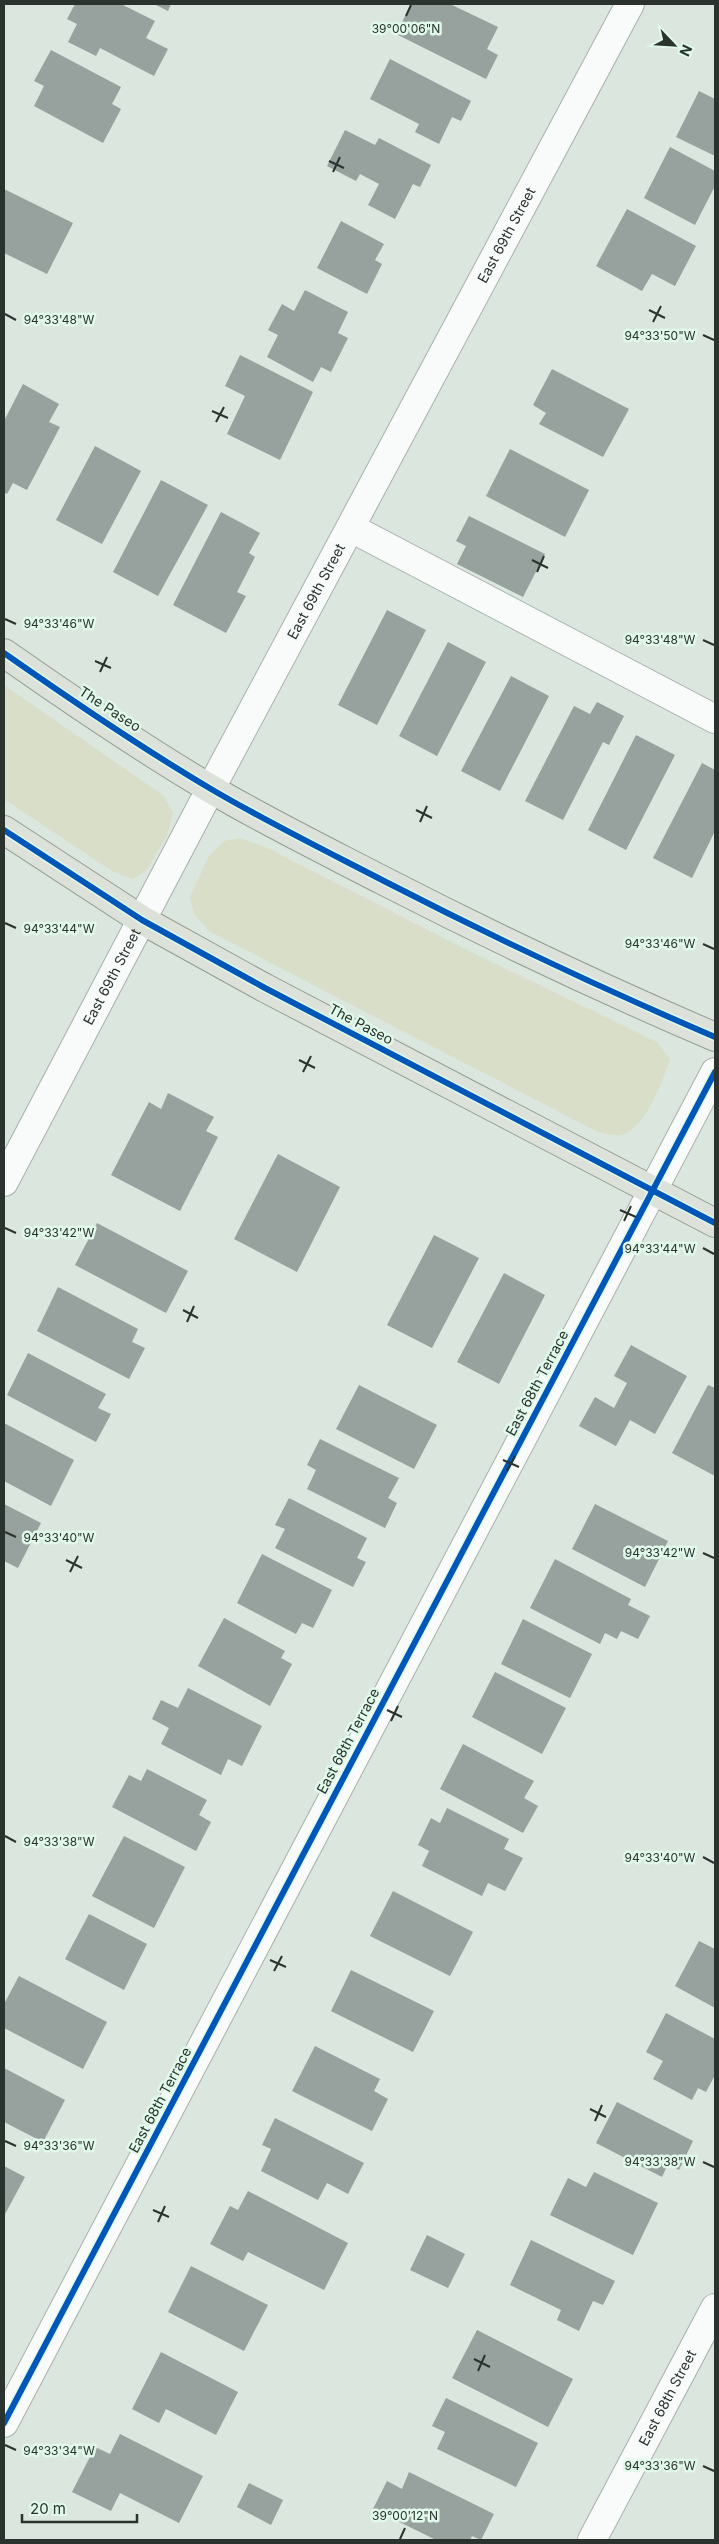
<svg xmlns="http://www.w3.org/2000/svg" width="719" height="2544" viewBox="0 0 719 2544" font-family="Inter,sans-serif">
<rect width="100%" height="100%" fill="#dae6de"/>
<path fill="#d8dec7" d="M4 685 164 796 173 813 167 835 147 870 133 879 112 871 4 799Z
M240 838 267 848 473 953 657 1042 670 1059C664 1079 644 1131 621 1135 614 1136 604 1133 598 1132L209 931 194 914 190 897 209 856 224 841Z"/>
<path fill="#97a19d" d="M75 4H121L155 21 146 38 168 49 154 76 100 48 96 56 68 42 77 24 67 19Z
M154 4H171L168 11Z
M411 4H450L498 27 487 49 498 55 486 79 396 34Z
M51 50 121 87 112 104 121 109 103 143 34 106 44 86 34 81Z
M390 59 471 101 461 121 452 117 439 144 415 132 419 124 370 99Z
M699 91 715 99V156L676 137Z
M345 130 375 145 379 138 431 165 420 187 413 184 395 219 368 205 379 184 360 174 356 181 327 166Z
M670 147 715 171V186L695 225 644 198Z
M4 189 73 223 47 274 4 253Z
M627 209 696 246 675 286 652 274 642 291 596 266Z
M341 221 384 244 375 260 382 264 367 294 317 268Z
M305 290 348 312 338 333 348 338 331 372 321 367 313 382 267 357 278 335 268 330 282 304 294 311Z
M240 355 313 392 280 460 227 434 245 396 225 386Z
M552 369 629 409 603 457 539 424 546 413 533 405Z
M23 384 59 404 49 422 60 427 27 490 13 483 7 494 4 492V421Z
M95 446 141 471 102 544 56 520Z
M510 449 589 490 565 537 486 496Z
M161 480 208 505 158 596 113 572Z
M221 512 260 533 249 553 255 557 237 592 246 596 226 633 173 605Z
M469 516 545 554 523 597 457 564 466 546 456 541Z
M387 610 426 630 377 725 338 705Z
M448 642 486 662 437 756 399 736Z
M511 676 549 696 500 791 461 771Z
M597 702 624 716 609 745 603 742 563 820 525 801 574 706 590 714Z
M636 735 675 755 626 850 588 830Z
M702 763 715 770V831L692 878 653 858Z
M168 1093 214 1117 206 1131 218 1137 180 1211 111 1175 149 1102 161 1109Z
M278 1154 340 1187 297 1272 234 1239Z
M97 1223 188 1271 166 1313 75 1265Z
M434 1235 479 1258 432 1348 387 1325Z
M504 1273 545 1295 499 1384 457 1362Z
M58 1287 138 1329 132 1342 145 1348 129 1379 37 1331Z
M631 1345 687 1376 655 1434 630 1420 616 1446 579 1426 595 1397 614 1408 627 1383 614 1376Z
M28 1353 106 1394 98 1408 111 1414 96 1442 7 1395Z
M359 1385 437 1425 414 1469 336 1429Z
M708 1385 715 1388V1476L672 1453Z
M4 1423 74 1460 51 1506 4 1481Z
M320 1439 399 1478 388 1498 397 1503 385 1528 307 1489 316 1470 307 1465Z
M289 1498 367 1538 357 1558 366 1562 353 1587 275 1548 285 1529 275 1525Z
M4 1504 41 1523 18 1568 4 1561Z
M595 1504 668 1541 645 1587 572 1549Z
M262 1554 332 1590 313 1628 302 1623 296 1634 237 1603Z
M555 1559 631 1599 628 1605 650 1616 638 1639 621 1631 617 1639 605 1633 600 1644 530 1608Z
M224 1618 285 1651 281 1658 292 1664 270 1706 198 1666Z
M523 1619 592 1654 570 1698 501 1664Z
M495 1672 566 1708 542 1754 472 1717Z
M188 1688 262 1726 242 1766 228 1759 221 1775 161 1744 169 1728 152 1719 161 1700 178 1708Z
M463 1744 534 1781 524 1798 538 1806 523 1833 440 1789Z
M147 1769 207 1800 199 1815 211 1822 196 1851 112 1807 129 1775 141 1781Z
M447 1808 509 1839 504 1849 523 1858 505 1891 488 1883 482 1896 422 1866 429 1851 418 1845 431 1818 440 1823Z
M124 1836 185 1867 154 1928 92 1896Z
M393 1891 473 1932 450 1976 370 1936Z
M89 1914 147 1944 124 1990 65 1959Z
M699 1941 715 1949V2008L675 1986Z
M351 1970 434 2011 413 2052 331 2011Z
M19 1976 107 2022 83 2069 4 2028V2004Z
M666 2013 715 2039V2075L706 2092 698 2088 692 2100 653 2079 663 2061 646 2052Z
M315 2046 380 2079 374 2091 388 2099 372 2131 292 2091Z
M4 2068 65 2100 43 2142 4 2122Z
M617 2102 693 2141 679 2170 668 2164 662 2177 596 2143Z
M275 2118 364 2163 348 2194 327 2183 318 2200 261 2171 271 2149 262 2145Z
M4 2166 25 2177 4 2216Z
M594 2172 658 2203 633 2255 550 2215 568 2178 586 2187Z
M248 2191 348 2243 324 2290 248 2252 243 2261 210 2244 230 2206 238 2210Z
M427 2235 465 2254 448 2288 410 2270Z
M531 2240 615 2281 603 2305 593 2301 579 2331 557 2320 561 2310 510 2285Z
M191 2266 268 2305 244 2351 168 2312Z
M477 2330 573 2379 548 2427 452 2378Z
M161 2352 238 2392 216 2435 166 2409 159 2423 132 2409Z
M446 2398 538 2443 516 2487 437 2449 445 2432 432 2426Z
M120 2434 203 2476 179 2523 120 2493 111 2511 72 2492 95 2447 110 2454Z
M409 2472 494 2514 481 2540 472 2536 470 2540H436L373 2509 387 2481 402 2489Z
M249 2483 283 2500 271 2525 237 2507Z"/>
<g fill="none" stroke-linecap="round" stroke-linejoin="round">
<g stroke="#a7b1ab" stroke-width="30">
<g id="minor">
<path d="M351 528 715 719"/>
<path id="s1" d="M4 1182 211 788 630 4"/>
<path d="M4 2423 715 1072"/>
<path id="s2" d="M592 2540 715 2308"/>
</g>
</g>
<g stroke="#929e8f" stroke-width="30">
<path id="major" d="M4 653C71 700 140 747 211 789 267 822 326 851 384 881 493 937 603 989 715 1037
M4 830 142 920 265 988 715 1223"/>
</g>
<use href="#minor" stroke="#f9fbfa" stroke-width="28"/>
<use href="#major" stroke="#dce1da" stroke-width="28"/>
<g stroke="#e1f9ea" stroke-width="9">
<path id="cycleway" d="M4 653C71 700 140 747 211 789 267 822 326 851 384 881 493 937 603 989 715 1037
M4 830 142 920 265 988 715 1223
M4 2423 715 1072"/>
</g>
<use href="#cycleway" stroke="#0057b8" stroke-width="6"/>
</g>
<path fill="none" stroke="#2a332d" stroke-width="2" d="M406 16 411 5M329 161 344 168M333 172 340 157M649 310 665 318M5 314 16 320M653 322 661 306M703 335 714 340M212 411 228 418M216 422 224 407M532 560 548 568M537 572 544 556M5 619 16 624M703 640 714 645M95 661 111 668M100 672 107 657M416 810 432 818M420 822 427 806M5 923 16 928M703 944 714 949M299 1060 315 1068M303 1072 311 1056M620 1210 636 1217M624 1221 631 1206M5 1228 16 1233M703 1248 714 1254M183 1310 198 1318M187 1322 194 1306M503 1460 519 1467M507 1471 515 1456M5 1532 16 1537M703 1553 714 1558M66 1560 82 1568M70 1572 78 1556M387 1710 402 1717M391 1721 398 1706M5 1836 16 1842M703 1857 714 1863M270 1960 286 1967M274 1971 282 1956M590 2109 606 2117M595 2121 602 2105M5 2141 16 2146M703 2162 714 2167M153 2210 169 2217M158 2222 165 2206M474 2359 490 2367M478 2371 485 2355M5 2445 16 2450M703 2466 714 2471M400 2539 405 2528"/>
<g text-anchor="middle" stroke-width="5" stroke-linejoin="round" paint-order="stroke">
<g font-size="14" fill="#2a332d" stroke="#e1f9ea">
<text dy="5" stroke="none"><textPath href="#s1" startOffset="1072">East 69th Street</textPath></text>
<text dy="5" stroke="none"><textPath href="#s1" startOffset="668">East 69th Street</textPath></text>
<text transform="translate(110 709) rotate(33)" y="5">The Paseo</text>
<text dy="5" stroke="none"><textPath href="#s1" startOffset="232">East 69th Street</textPath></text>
<text transform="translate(361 1024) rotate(28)" y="5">The Paseo</text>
<text transform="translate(537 1383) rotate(-62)" y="5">East 68th Terrace</text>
<text transform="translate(348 1741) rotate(-62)" y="5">East 68th Terrace</text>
<text transform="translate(160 2100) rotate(-62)" y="5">East 68th Terrace</text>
<text dy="5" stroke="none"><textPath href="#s2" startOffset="161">East 68th Street</textPath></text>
</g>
</g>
<g font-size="12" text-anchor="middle" fill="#2a332d" stroke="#e1f9ea" stroke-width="5" stroke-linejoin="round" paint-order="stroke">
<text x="406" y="33">39°00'06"N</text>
<text x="59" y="324">94°33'48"W</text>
<text x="660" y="340">94°33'50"W</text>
<text x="59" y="628">94°33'46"W</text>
<text x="660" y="644">94°33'48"W</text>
<text x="59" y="933">94°33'44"W</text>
<text x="660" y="948">94°33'46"W</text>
<text x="59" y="1237">94°33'42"W</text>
<text x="660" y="1253">94°33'44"W</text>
<text x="59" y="1542">94°33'40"W</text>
<text x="660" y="1557">94°33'42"W</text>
<text x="59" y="1846">94°33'38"W</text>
<text x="660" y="1862">94°33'40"W</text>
<text x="59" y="2150">94°33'36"W</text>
<text x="660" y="2166">94°33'38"W</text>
<text x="59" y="2455">94°33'34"W</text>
<text x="660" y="2470">94°33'36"W</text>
<text x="405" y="2520">39°00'12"N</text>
</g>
<rect width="719" height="2544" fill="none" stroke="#2a332d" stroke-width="10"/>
<g transform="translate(674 45) rotate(115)" stroke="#e1f9ea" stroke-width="4" paint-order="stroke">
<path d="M0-4L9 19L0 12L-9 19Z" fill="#2a332d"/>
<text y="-8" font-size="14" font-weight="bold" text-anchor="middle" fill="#2a332d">N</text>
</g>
<path d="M22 2514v8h115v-8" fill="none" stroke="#2a332d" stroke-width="2.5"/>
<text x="30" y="2514" font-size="15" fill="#2a332d" stroke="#e1f9ea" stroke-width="4" paint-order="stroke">20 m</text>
</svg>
